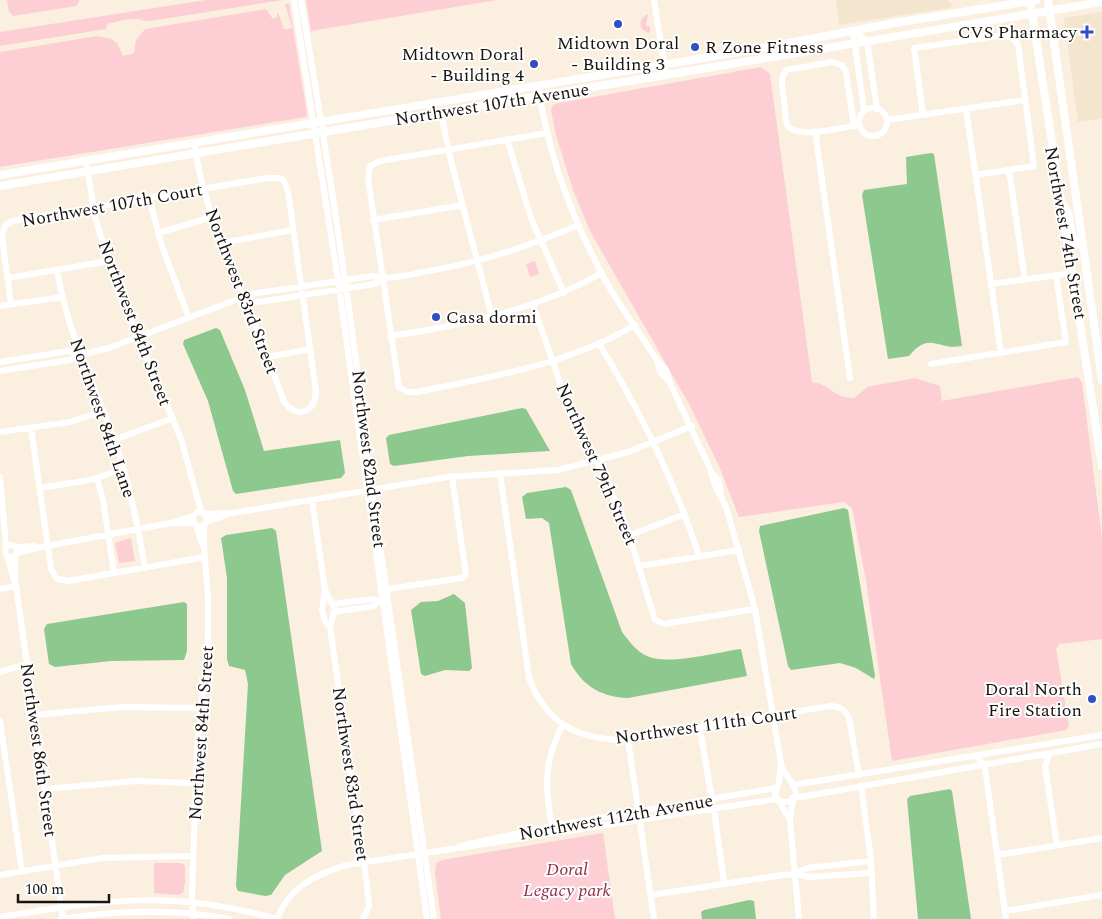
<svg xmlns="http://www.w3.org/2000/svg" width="1102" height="919" viewBox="0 0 1102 919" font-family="Spectral,serif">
<rect width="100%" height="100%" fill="#fbefe0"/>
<path fill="#f4e5ce" d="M836 0H948L954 7 839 25Z
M1102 12V118L1078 122 1064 18Z"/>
<path fill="#fdced4" d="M7 0H79V2L76 6 13 16 9 11Z
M206 0H283L150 21C144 22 139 18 134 19 125 19 115 22 107 24L106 29 0 46V32Z
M306 0H497L311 31Z
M285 4H289L307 113 306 117 0 167V52L98 36 111 39 117 43 123 56 132 54 134 52 136 40 145 29 266 9 272 18H276L278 12 284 29H289L292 27Z
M648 14 646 25 650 27V32L648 33 642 29C639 23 641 17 648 14Z
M761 67 770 74 812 382C833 385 830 397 854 398L867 387 915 378 940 386 942 401 1078 377 1082 383 1102 538V639L1059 644 1056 649 1069 726 1066 730 892 761 866 581 852 508 844 502 739 517 719 466 689 404 590 231 573 190 555 132 551 109 554 104Z
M535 261 539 274 530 277 526 264Z
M131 538 135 561 119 563 115 543Z
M603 833 615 919H441L435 873 436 863 442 860Z
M154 863H181L185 866V883L183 893 178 895 154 893Z"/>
<path fill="#8dc88e" d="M931 153 934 154 962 346C938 351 930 330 909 356L888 359 862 195 864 190 907 184 906 157Z
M216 328 220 330 245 390 264 451 340 440 345 473 341 478 236 494 233 491 208 401 183 344 184 340Z
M522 408 526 409 550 451 468 456 394 466 390 464 386 438 389 435Z
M566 487 571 490 622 632C629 641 636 651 647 656 668 666 718 652 741 649L747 676 628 698C602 697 584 687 571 664L549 523 542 518 526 519 522 497 527 493Z
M844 508 848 510 875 676 874 679 856 668 840 663 791 670 788 666 759 531 760 526Z
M272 528 276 531 322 851 285 875 271 895 265 896 238 891 236 886 248 684 245 670 229 666 227 659V578L221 538 226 535Z
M454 594 465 603 472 668 469 671 445 670 425 676 421 674 411 610 421 602 438 601Z
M184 602 187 604V651L184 660 111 661 55 667 49 664 44 629 47 624Z
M950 789 952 791 971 919H918L907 799 910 796Z
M749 900 754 901 756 919H702L701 912 704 910Z"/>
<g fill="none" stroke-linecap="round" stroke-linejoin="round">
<path stroke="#fff" stroke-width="6" d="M294 0 338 280 427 919
M301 0C329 163 353 326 372 490L434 919
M654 0 666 75
M853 31 867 41 877 109
M853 31 864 111
M538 85C548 155 573 222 607 283 622 310 641 335 657 360L666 370 670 383 711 471C713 486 722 496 727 510L755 609 773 716 781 763 779 782 775 794 790 820
M859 122a14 14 0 1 1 28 0a14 14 0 1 1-28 0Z
M966 109 1001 353
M441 113 451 161 492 317
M923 115 914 48 998 36C1008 36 1013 36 1018 45L1034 166 976 175
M887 120 1025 100
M854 126 846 72 842 65 832 62 786 70C779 80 783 90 784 100 785 107 785 117 787 124 794 140 839 128 854 126L859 125
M815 131 850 378
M547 133 380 161 370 166 368 178 399 387 408 392H417C491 377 570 364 635 325
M507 139 531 218 564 293
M86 160 95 217 116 285 181 439 201 511
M1009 170 1025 280
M149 198 162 246 189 318
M373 220 463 205
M158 233 212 217
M221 243 293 230
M57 270C66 327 91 378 111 431 128 476 137 521 145 568
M8 278 109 261
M991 284 1073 273
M242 299 252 303 375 284 382 279
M11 304 2 237C3 229 5 223 13 221L267 178H280L284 181 288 191 316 392C314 413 298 419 284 402L264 347 221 243C209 210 199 177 194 142
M533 305 566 399 604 475 627 528 655 620 664 624 670 623 755 609
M0 306 63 297
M390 336C465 325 536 310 602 273
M600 345C641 413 675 481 699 556
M268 357 310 349
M657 360 660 372 670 382
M0 362 68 351 80 355
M931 364 1066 342 1056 275
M0 371 69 360 80 355 109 348 251 294 373 276C387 280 403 276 418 273 474 264 526 248 578 225
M31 428 51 569 57 579 68 581 205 557
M0 432 70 422 103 411
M114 440 173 418
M711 471 719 481 721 494
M500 473 529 678C546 722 574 738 620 740L831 706C840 707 845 709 849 718L859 775
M0 477 6 546
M97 478 103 500 114 573
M40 488 90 480 123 469
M312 500 325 590 322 610 325 621 330 627 367 885 369 906 363 919
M193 519a7 7 0 1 1 14 0a7 7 0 1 1-14 0Z
M205 514 233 513 448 477 558 470 628 452 692 426
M206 522 229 514
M172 523H194
M196 525 203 546
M630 535 685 514
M5 551a6 6 0 1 1 12 0a6 6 0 1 1-12 0Z
M16 547 34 546
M17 553 41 547 171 523 193 516
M7 556 16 586 63 919
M640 566 739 550
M15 579V555
M0 589 16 586
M387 589 462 578 466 575 452 476
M325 590 335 609 330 627
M333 604 373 599 379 601H385
M334 612 374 606 379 601
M0 672 27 664
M34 715 123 707 201 708
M0 721 22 871
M700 729 712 800
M628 740 654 919
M1050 753 1045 766 1057 845
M975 756 982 762 985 768 1006 919
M793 785 1102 735
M861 785 871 861 874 919
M45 789 135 781 195 783
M795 798 1102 744
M793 800 790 820 799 919
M780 802H790L796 794C795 784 785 775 781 765
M714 810 724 882
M554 830C551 823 550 815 549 807 544 777 548 752 563 725
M460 846 552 826 776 788
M997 855 1102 838
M796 874 807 868 871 861
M0 875 102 858 193 856
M651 895 783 875 796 874 808 877 872 873
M1005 911 1102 895
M0 917C103 900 173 889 276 919
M61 919C118 910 173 908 229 919
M193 919 192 895 197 748 208 638V597L204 547V524
M277 919C289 887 316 874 347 865L777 799"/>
<path stroke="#fff" stroke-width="8" d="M1030 0 1102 466
M1048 0 1102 380
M0 175 752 50 889 24 1036 0
M0 186 1102 2
M1063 205C1074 216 1067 234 1077 244H1082"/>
</g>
<g fill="#314fc0" stroke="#fefefe" stroke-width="2">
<circle cx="618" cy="24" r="5"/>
<path d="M1084.5 24.5h5v5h5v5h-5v5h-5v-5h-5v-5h5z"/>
<circle cx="695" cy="47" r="5"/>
<circle cx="534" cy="64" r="5"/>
<circle cx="436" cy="317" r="5"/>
<circle cx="1092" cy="699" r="5"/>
</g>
<g text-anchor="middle" stroke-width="4" stroke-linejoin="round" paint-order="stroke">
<g font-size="18" fill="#18140f" stroke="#fefefe" text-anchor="end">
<text x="1077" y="38">CVS Pharmacy</text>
<text x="618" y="49" text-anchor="middle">Midtown Doral<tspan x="618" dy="21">- Building 3</tspan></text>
<text x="705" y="53" text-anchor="start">R Zone Fitness</text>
<text x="524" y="60">Midtown Doral<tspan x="524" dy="21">- Building 4</tspan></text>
<text x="446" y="323" text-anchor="start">Casa dormi</text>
<text x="1082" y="695">Doral North<tspan x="1082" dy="21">Fire Station</tspan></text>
</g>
<g font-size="18" fill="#18140f" stroke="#fefefe">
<text transform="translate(492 104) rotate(-9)" y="6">Northwest 107th Avenue</text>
<text transform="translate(112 205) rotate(-10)" y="6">Northwest 107th Court</text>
<text transform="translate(1066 233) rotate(80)" y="6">Northwest 74th Street</text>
<text transform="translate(242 291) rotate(69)" y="6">Northwest 83rd Street</text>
<text transform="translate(135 323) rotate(69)" y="6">Northwest 84th Street</text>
<text transform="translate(103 418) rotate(71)" y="6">Northwest 84th Lane</text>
<text transform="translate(369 459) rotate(83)" y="6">Northwest 82nd Street</text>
<text transform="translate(597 464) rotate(66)" y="6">Northwest 79th Street</text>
<text transform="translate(706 725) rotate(-8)" y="6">Northwest 111th Court</text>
<text transform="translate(201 733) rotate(-86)" y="6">Northwest 84th Street</text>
<text transform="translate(39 750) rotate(82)" y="6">Northwest 86th Street</text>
<text transform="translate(351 774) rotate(82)" y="6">Northwest 83rd Street</text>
<text transform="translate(616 817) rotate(-10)" y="6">Northwest 112th Avenue</text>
</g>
<g font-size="18" font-style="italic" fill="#902f47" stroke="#fefefe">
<text x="567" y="875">Doral<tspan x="567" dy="21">Legacy park</tspan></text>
</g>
</g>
<path d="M18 894v8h91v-8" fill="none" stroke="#18140f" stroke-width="2.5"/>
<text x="25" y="894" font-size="15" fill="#18140f" stroke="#fefefe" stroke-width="4" paint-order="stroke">100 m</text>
</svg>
